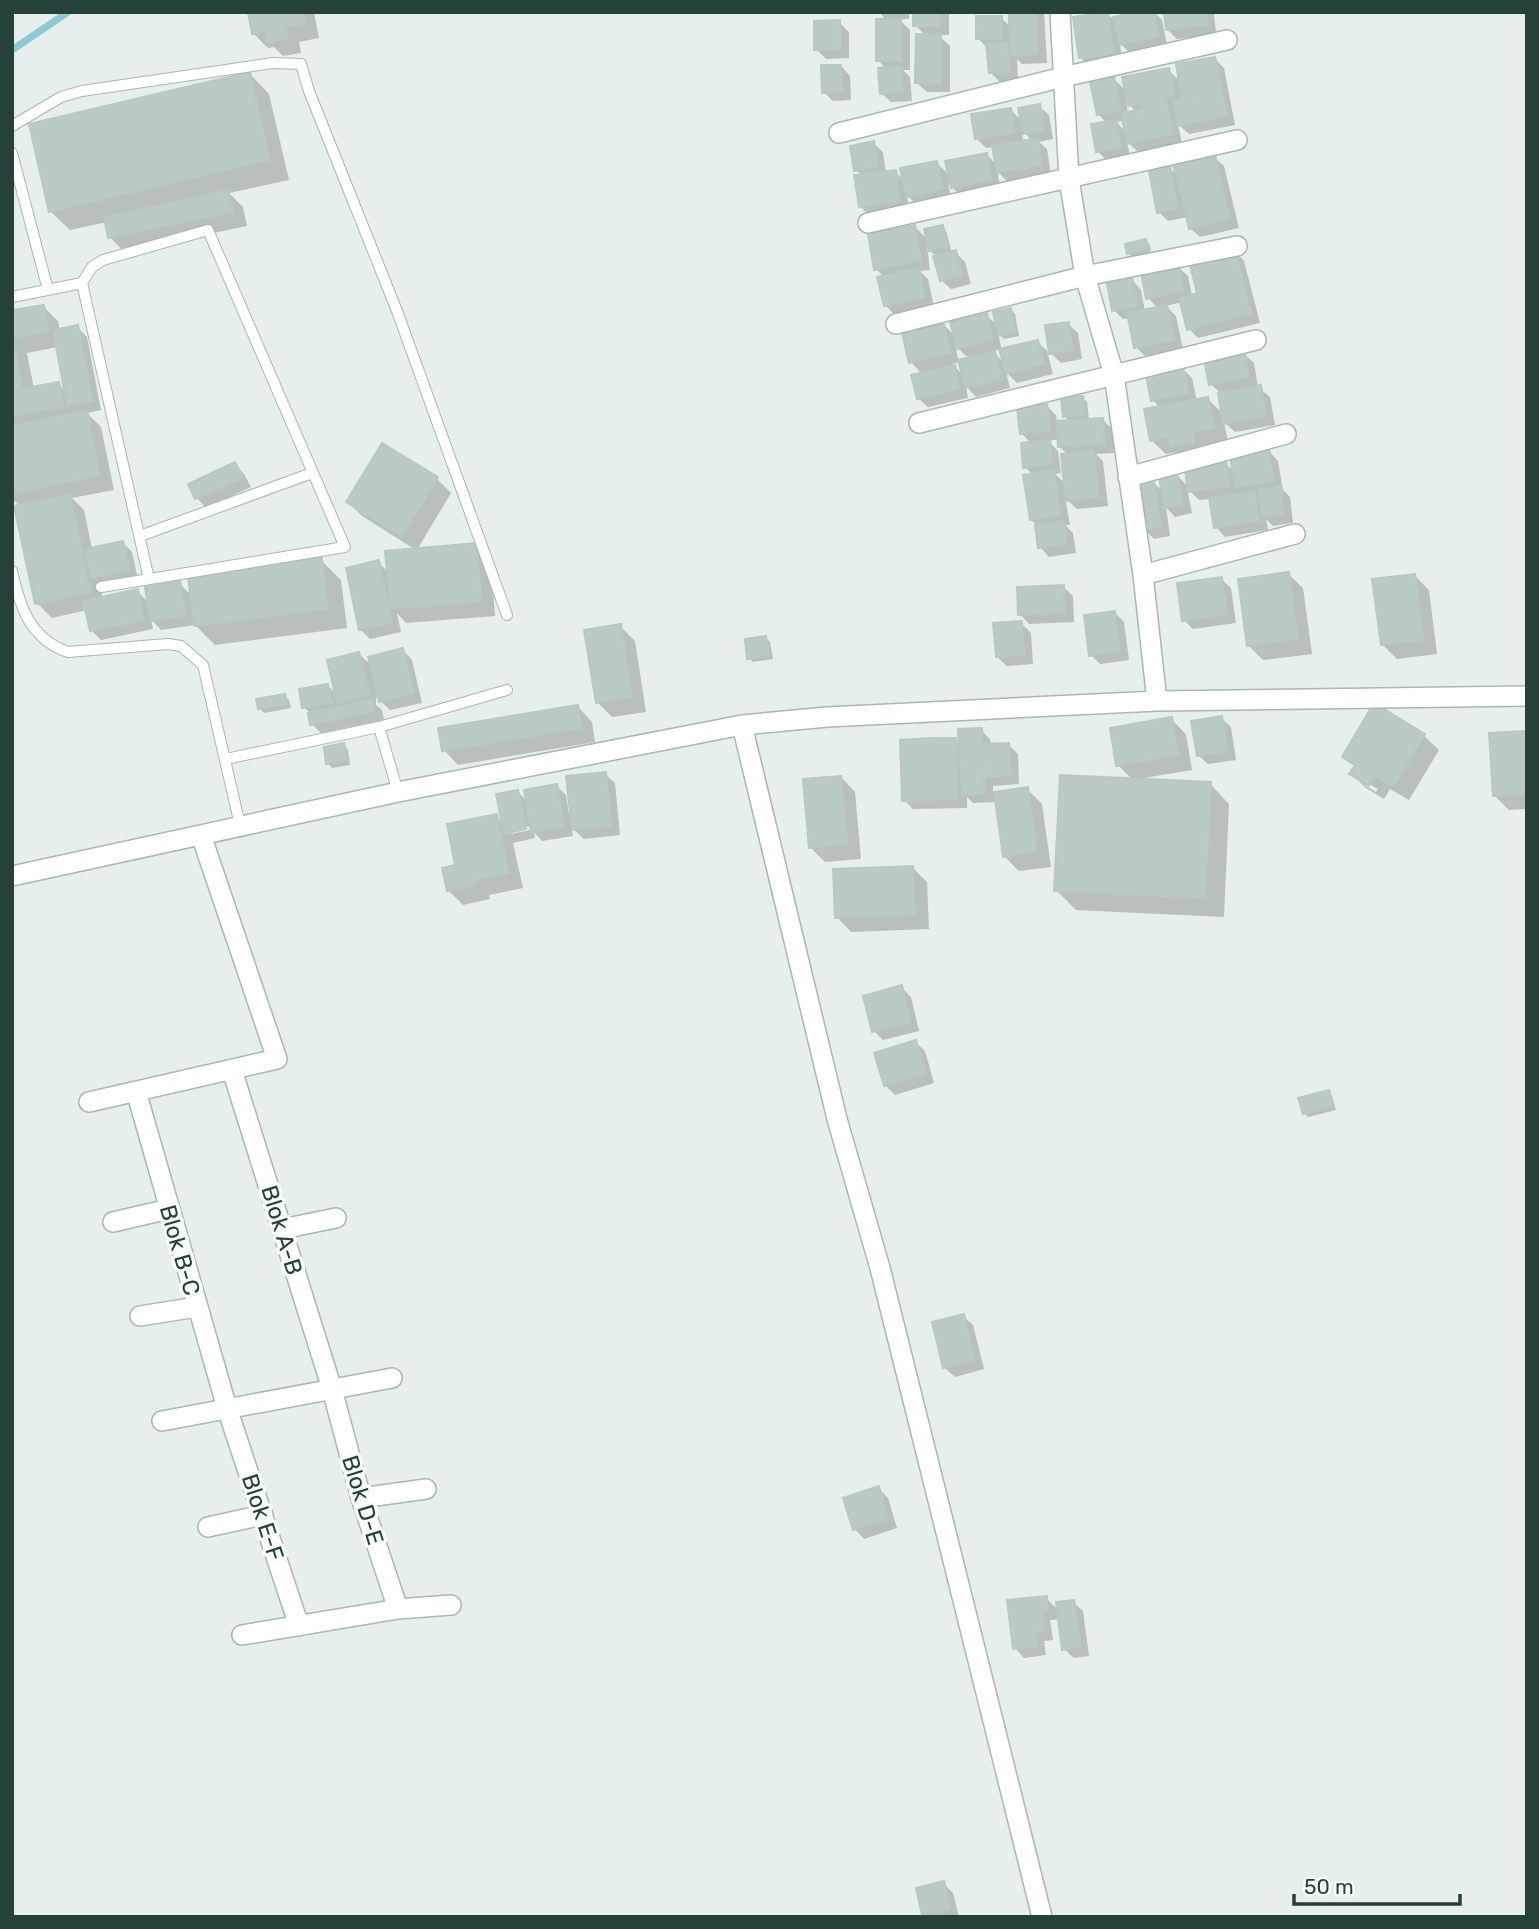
<svg xmlns="http://www.w3.org/2000/svg" width="1539" height="1929" viewBox="0 0 1539 1929" font-family="Rubik,sans-serif">
<rect width="100%" height="100%" fill="#e6efeb"/>
<path fill="#0003" fill-rule="evenodd" d="M249 12H314L319 38 299 42 301 53 283 56 274 47 268 48 253 33Z
M879 12H909V19H899L910 30V70H903L910 77 912 101 891 102 881 93 886 69 878 60 887 21Z
M915 12H949V35H938L950 46V92H927L917 83 926 36 915 25Z
M1011 12H1044L1047 63 1022 64 1017 59 1018 81 1000 82 991 73 988 49 978 38 1001 18 1012 28Z
M1144 12H1154L1162 20 1167 45 1130 53 1120 43 1122 63 1090 67 1080 57 1108 14 1113 19Z
M1166 12H1214L1216 34 1177 39 1168 30Z
M839 22 849 32V58L826 59 816 49Z
M1215 59 1224 68 1235 125 1189 134 1178 124 1182 144 1138 152 1127 141 1130 157 1107 161 1098 151 1107 123 1098 114 1114 79 1127 92 1168 70 1181 82ZM1126 101 1136 112 1128 113ZM1125 120 1127 133 1116 122Z
M841 66 850 76 851 100 833 101 824 92Z
M250 74 269 94 289 180 229 193 243 207 247 226 124 252 110 237 107 222 70 230 50 211Z
M1039 106 1049 115 1053 139 1039 142 1047 149 1051 175 1008 182 997 171 1001 189 962 197 948 183 951 198 917 205 907 195 909 210 870 216 860 206 862 176 856 170 873 143 883 152 886 173 895 172 905 181 937 163 950 176 986 154 998 166 994 147 986 148 977 139 1011 110 1023 122ZM1022 130 1032 141 1023 142Z
M1214 157 1224 166 1239 228 1200 237 1190 228 1188 217 1168 221 1159 212 1170 169 1178 176Z
M915 227 926 238 930 270 920 271 928 279 934 307 895 315 885 305 884 277 876 269Z
M942 227 946 231 952 253 955 252 965 262 971 284 951 289 941 280 935 255 930 251Z
M1146 241 1150 245 1151 253 1132 257 1128 253Z
M1235 251 1244 261 1260 323 1198 338 1189 329 1182 302 1166 306 1176 316 1183 349 1145 356 1136 347 1130 318 1123 319 1114 310 1132 280 1141 290 1145 311 1158 308 1148 298 1178 267 1188 276 1192 296 1199 294 1192 263Z
M43 306 58 321 60 331 77 327 87 337 101 410 87 413 101 427 114 490 72 498 84 510 92 549 123 543 132 552 138 580 100 587 103 599 137 591 149 603 179 583 192 596 321 560 341 580 347 628 215 645 195 625 161 630 151 619 153 629 101 640 91 630 87 610 52 618 37 603 20 506 12 499V312ZM58 347 66 392 58 384 34 389 27 353Z
M1011 310 1015 314 1019 336 1004 339 998 333 1002 351 1038 342 1047 351 1053 374 1017 383 1006 372 1010 388 976 397 966 386 968 398 928 407 918 398 922 374 911 362 944 325 956 337 986 315 998 326ZM955 345 964 354 970 359 959 362ZM1001 349 1005 364 992 351ZM960 362 964 376 952 364Z
M1068 324 1078 333 1082 359 1061 363 1051 353Z
M1244 354 1254 363 1258 387 1270 397 1275 425 1235 432 1224 422 1228 442 1186 461 1178 452 1166 454 1151 440 1160 408 1153 400 1183 369 1192 378 1197 401 1208 399 1224 415 1220 393 1211 384Z
M1083 398 1087 402 1089 420H1103L1112 429 1114 453 1096 454 1103 461 1108 506 1077 509 1065 498 1070 525H1065L1073 533 1076 553 1049 557 1040 547 1037 525 1031 520 1033 475 1025 467 1032 444 1022 434 1047 406 1056 415 1057 422H1070L1064 416ZM1060 439V447L1068 455 1066 484 1055 474 1061 473 1058 451 1048 441Z
M1269 451 1278 461 1283 490 1290 497 1293 523 1273 526 1266 519 1268 530 1225 537 1216 527 1211 499 1199 500 1187 488 1192 513 1175 517 1166 507 1170 536 1154 539 1144 529 1154 483 1163 492 1177 475 1189 488 1226 464 1234 472Z
M235 464 244 474 251 487 206 508 197 498 191 485Z
M437 479 451 493 417 550 476 545 491 560 495 616 406 623 397 613 401 632 370 639 360 629 378 562 389 573 416 550 362 516 348 502Z
M1288 574 1303 588 1312 654 1263 660 1249 646Z
M1414 575 1429 590 1437 654 1397 659 1382 644Z
M1221 579 1231 588 1236 623 1193 629 1184 620Z
M1063 587 1073 596 1074 622 1029 624 1020 614Z
M1114 612 1124 622 1129 660 1100 664 1091 655Z
M1021 623 1031 633 1033 664 1007 666 997 657Z
M620 626 635 641 646 712 612 717 597 702Z
M766 638 770 642 773 659 753 662 749 658Z
M403 650 412 660 422 703 390 710 376 697V705L382 710 384 720 321 733 312 724 310 713 304 707 328 686 337 695 359 654 373 667Z
M285 696 289 700 291 708 264 713 260 709Z
M1374 706 1424 736 1439 750 1409 800 1390 789 1384 799 1366 788 1351 774 1355 767 1344 756ZM1366 782 1378 789 1376 792 1366 786Z
M578 707 592 722 595 742 458 765 444 750Z
M1221 718 1231 727 1236 760 1208 764 1198 755Z
M1171 719 1186 734 1192 770 1138 779 1210 784 1229 804 1224 917 1076 910 1056 890 1133 780 1118 765Z
M981 730 990 739 991 745 1008 744 1018 754 1019 784 993 786V794L1027 789 1042 804 1051 867 1019 871 1005 857 997 802 973 803 967 797V808L913 809 904 800 955 739 961 745Z
M1527 732V809L1509 810 1494 795Z
M344 745 348 750 350 765 332 768 328 763Z
M605 774 615 783 620 835 584 839 571 827 573 836 542 841 534 832 535 838 513 843 523 888 489 895 490 899 463 905 448 890 457 866 496 816 504 824 518 792 528 802 557 786 566 795 569 814 572 813ZM535 825V829L511 834V830Z
M841 777 855 792 861 859 825 862 810 847Z
M913 868 927 882 929 929 851 932 837 917Z
M901 987 911 997 919 1031 883 1040 874 1031Z
M915 1042 925 1051 934 1083 895 1095 885 1085Z
M1328 1091 1332 1096 1336 1110 1308 1117 1304 1113Z
M963 1316 973 1325 984 1369 955 1377 945 1368 934 1323Z
M878 1488 888 1498 897 1528 864 1539 855 1529Z
M1046 1598 1058 1610 1073 1602 1083 1611 1089 1656 1074 1658 1064 1649 1060 1619 1050 1620 1053 1640 1044 1641 1046 1655 1024 1658 1015 1648Z
M943 1883 953 1893 959 1917H925L923 1915Z"/>
<g fill="none" stroke-linecap="round" stroke-linejoin="round">
<path stroke="#8ec9d4" stroke-width="7" d="M12 50 68 12"/>
</g>
<path fill="#bbcac4" stroke="#b8c9c2" stroke-width="2" d="M248 12H303L306 24 286 27 288 38 267 43 265 32 252 34Z
M913 12H940V26H913Z
M1009 12H1036V18L1009 20Z
M1108 12 1114 54 1079 58 1073 17Z
M1136 12H1154L1159 36 1119 45 1113 17Z
M1164 12H1206L1208 25 1166 30Z
M976 16H1002V39H976Z
M1036 18 1038 54 1011 56 1009 20Z
M876 19H901V61H876Z
M840 20V50H814V21Z
M916 34 941 35V84L915 83Z
M1007 42 1010 72 989 73 986 44Z
M1215 57 1222 91 1182 98 1176 64Z
M821 65H841L843 92 822 93Z
M902 66 903 92 880 94 878 68Z
M1169 68 1175 96 1128 106 1122 77Z
M250 72 270 160 49 212 29 124Z
M1114 77 1121 110 1097 115 1090 82Z
M1222 91 1227 116 1177 126 1173 100Z
M1166 98 1173 134 1149 139 1142 103Z
M1040 104 1044 130 1023 134 1018 108Z
M1011 108 1015 133 975 139 971 114Z
M1143 109 1149 139 1127 144 1121 113Z
M1117 120 1121 148 1096 152 1091 124Z
M1038 138 1042 165 997 173 992 146Z
M874 141 878 166 854 171 850 146Z
M987 153 992 180 951 188 945 161Z
M1215 155 1222 185 1181 195 1173 165Z
M937 161 943 189 906 197 900 168Z
M1170 167 1178 208 1157 213 1149 171Z
M896 170 900 201 859 207 854 175Z
M1222 185 1230 218 1189 229 1181 195Z
M228 190 233 212 108 238 104 217Z
M915 225 921 260 874 270 868 234Z
M943 225 948 247 929 251 924 229Z
M1146 239 1148 249 1127 254 1125 244Z
M1235 249 1243 281 1197 293 1189 261Z
M956 250 962 275 940 281 933 256Z
M1179 265 1184 291 1146 299 1141 272Z
M919 268 925 297 884 306 877 277Z
M1132 278 1138 306 1112 311 1107 283Z
M1243 281 1251 313 1187 330 1179 298Z
M44 305 49 332 14 338 22 389 59 382 64 407 12 416V310Z
M1167 305 1174 340 1134 348 1127 313Z
M1011 308 1016 332 998 336 993 312Z
M987 313 993 339 957 349 950 322Z
M1069 322 1073 350 1049 354 1045 325Z
M944 324 951 353 909 363 902 333Z
M78 325 93 401 67 406 53 330Z
M1038 340 1045 364 1006 374 999 349Z
M995 351 1002 379 965 388 958 360Z
M1245 352 1249 377 1209 385 1204 359Z
M955 365 960 389 917 399 911 375Z
M1183 367 1189 393 1151 401 1146 375Z
M1261 385 1266 416 1223 424 1218 393Z
M1083 396 1085 415 1063 417 1061 398Z
M1208 397 1214 428 1193 432 1195 442 1170 447 1168 437 1150 441 1144 409Z
M1047 404 1051 431 1020 434 1017 408Z
M87 410 100 475 12 494V426Z
M1103 418 1105 444 1058 447 1057 421Z
M1050 440 1052 464 1023 468 1021 443Z
M382 443 438 477 402 537 346 502Z
M1269 449 1274 481 1235 488 1230 456Z
M1094 450 1096 471 1063 475 1061 454Z
M235 462 243 478 195 499 188 484Z
M1226 462 1230 486 1188 492 1185 468Z
M1054 470 1061 515 1030 520 1023 475Z
M1096 471 1099 497 1066 501 1063 475Z
M1177 473 1183 504 1164 508 1159 477Z
M1154 481 1161 527 1143 530 1136 484Z
M1281 486 1284 514 1262 517 1258 488Z
M1255 491 1259 521 1214 528 1209 498Z
M70 494 91 592 35 604 14 506Z
M1064 521 1067 544 1038 548 1035 525Z
M123 541 130 570 91 578 85 549Z
M477 543 481 602 390 609 385 551Z
M322 558 328 609 194 626 188 576Z
M379 560 392 623 359 630 346 568Z
M1289 572 1298 639 1247 646 1238 579Z
M1415 574 1424 640 1381 645 1372 579Z
M1222 577 1227 614 1182 621 1177 583Z
M180 581 186 616 150 621 145 587Z
M1064 585 1065 613 1018 615 1017 587Z
M138 589 144 620 90 631 83 601Z
M1115 611 1120 651 1089 656 1084 615Z
M1022 621 1024 655 996 657 993 623Z
M621 624 632 697 596 703 584 630Z
M766 636 769 655 747 659 745 639Z
M403 648 414 693 379 702 368 657Z
M359 652 370 695 337 703 327 660Z
M328 684 332 703 302 708 299 689Z
M285 694 287 704 258 709 256 699Z
M373 699 375 711 310 725 308 713Z
M1374 703 1425 734 1394 787 1375 776 1369 786 1349 774 1355 765 1342 757Z
M578 705 582 728 442 751 438 728Z
M1222 716 1228 751 1197 756 1191 721Z
M1172 717 1178 755 1116 766 1110 728Z
M982 728 985 793 962 795 958 729Z
M1527 731V794L1493 796 1489 733Z
M930 738 932 800 902 801 900 740Z
M930 738H956L958 799 932 800Z
M344 743 347 761 326 764 324 747Z
M1009 743 1011 775 984 777 982 744Z
M606 772 612 826 572 830 566 776Z
M1060 775 1211 782 1205 898 1054 891Z
M841 776 848 844 809 848 803 779Z
M557 784 564 827 531 832 524 790Z
M1028 787 1037 852 1003 857 994 792Z
M518 790 526 829 504 834 496 794Z
M497 814 509 873 475 880 476 885 447 891 442 868 455 865 447 824Z
M913 866 915 915 835 918 833 869Z
M902 985 911 1022 872 1032 863 996Z
M916 1040 926 1073 884 1086 874 1053Z
M1329 1090 1333 1106 1303 1114 1298 1098Z
M964 1314 975 1360 943 1368 932 1322Z
M879 1486 888 1519 853 1530 843 1498Z
M1047 1596 1048 1610 1042 1611 1044 1631 1035 1632 1037 1646 1013 1649 1007 1600Z
M1074 1600 1081 1647 1062 1650 1056 1602Z
M944 1881 950 1909 922 1915 916 1888Z"/>
<g fill="none" stroke-linecap="round" stroke-linejoin="round">
<g stroke="#a8b8b2" stroke-width="12">
<path id="service" d="M12 126 61 97 82 91 273 63 301 64 309 91 397 311 507 615
M12 153 48 290
M12 297 82 283
M140 536 312 473
M12 571C20 607 30 639 68 652L168 644 181 646 203 665 240 825
M101 587 345 547 208 230 103 260 92 267 82 283 149 579
M379 727 398 792
M226 759 379 727 507 690"/>
</g>
<g stroke="#a8b8b2" stroke-width="22">
<path id="minor" d="M1060 12 1069 179 1085 276 1114 375 1143 575 1157 701
M839 133 1063 77 1227 40
M868 223 1237 140
M896 324 1085 276 1237 246
M919 423 1256 340
M1128 477 1286 434
M1143 575 1295 534
M742 725 837 1119 880 1268 1042 1917
M12 876 398 792 742 725 827 717 1157 701 1527 696
M232 1070 332 1389 361 1498 398 1609
M136 1091 227 1408 299 1626
M89 1102 277 1059 201 835
M113 1222 169 1209
M282 1229 336 1218
M140 1316 197 1307
M162 1421 392 1378
M361 1498 426 1489
M208 1527 263 1515
M242 1635 398 1609 451 1605"/>
</g>
<use href="#service" stroke="#fff" stroke-width="10"/>
<use href="#minor" stroke="#fff" stroke-width="19"/>
</g>
<g text-anchor="middle" stroke-width="7" stroke-linejoin="round" paint-order="stroke">
<g font-size="23" fill="#24423a" stroke="#f7fbf9">
<text transform="translate(282 1230) rotate(73)" y="8">Blok A-B</text>
<text transform="translate(180 1250) rotate(74)" y="8">Blok B-C</text>
<text transform="translate(363 1500) rotate(73)" y="8">Blok D-E</text>
<text transform="translate(263 1517) rotate(72)" y="8">Blok E-F</text>
</g>
</g>
<rect width="1539" height="1929" fill="none" stroke="#24423a" stroke-width="28"/>
<path d="M1294 1894v10h166v-10" fill="none" stroke="#24423a" stroke-width="3.5"/>
<text x="1304" y="1894" font-size="21" fill="#24423a" stroke="#f7fbf9" stroke-width="5" paint-order="stroke">50 m</text>
</svg>
